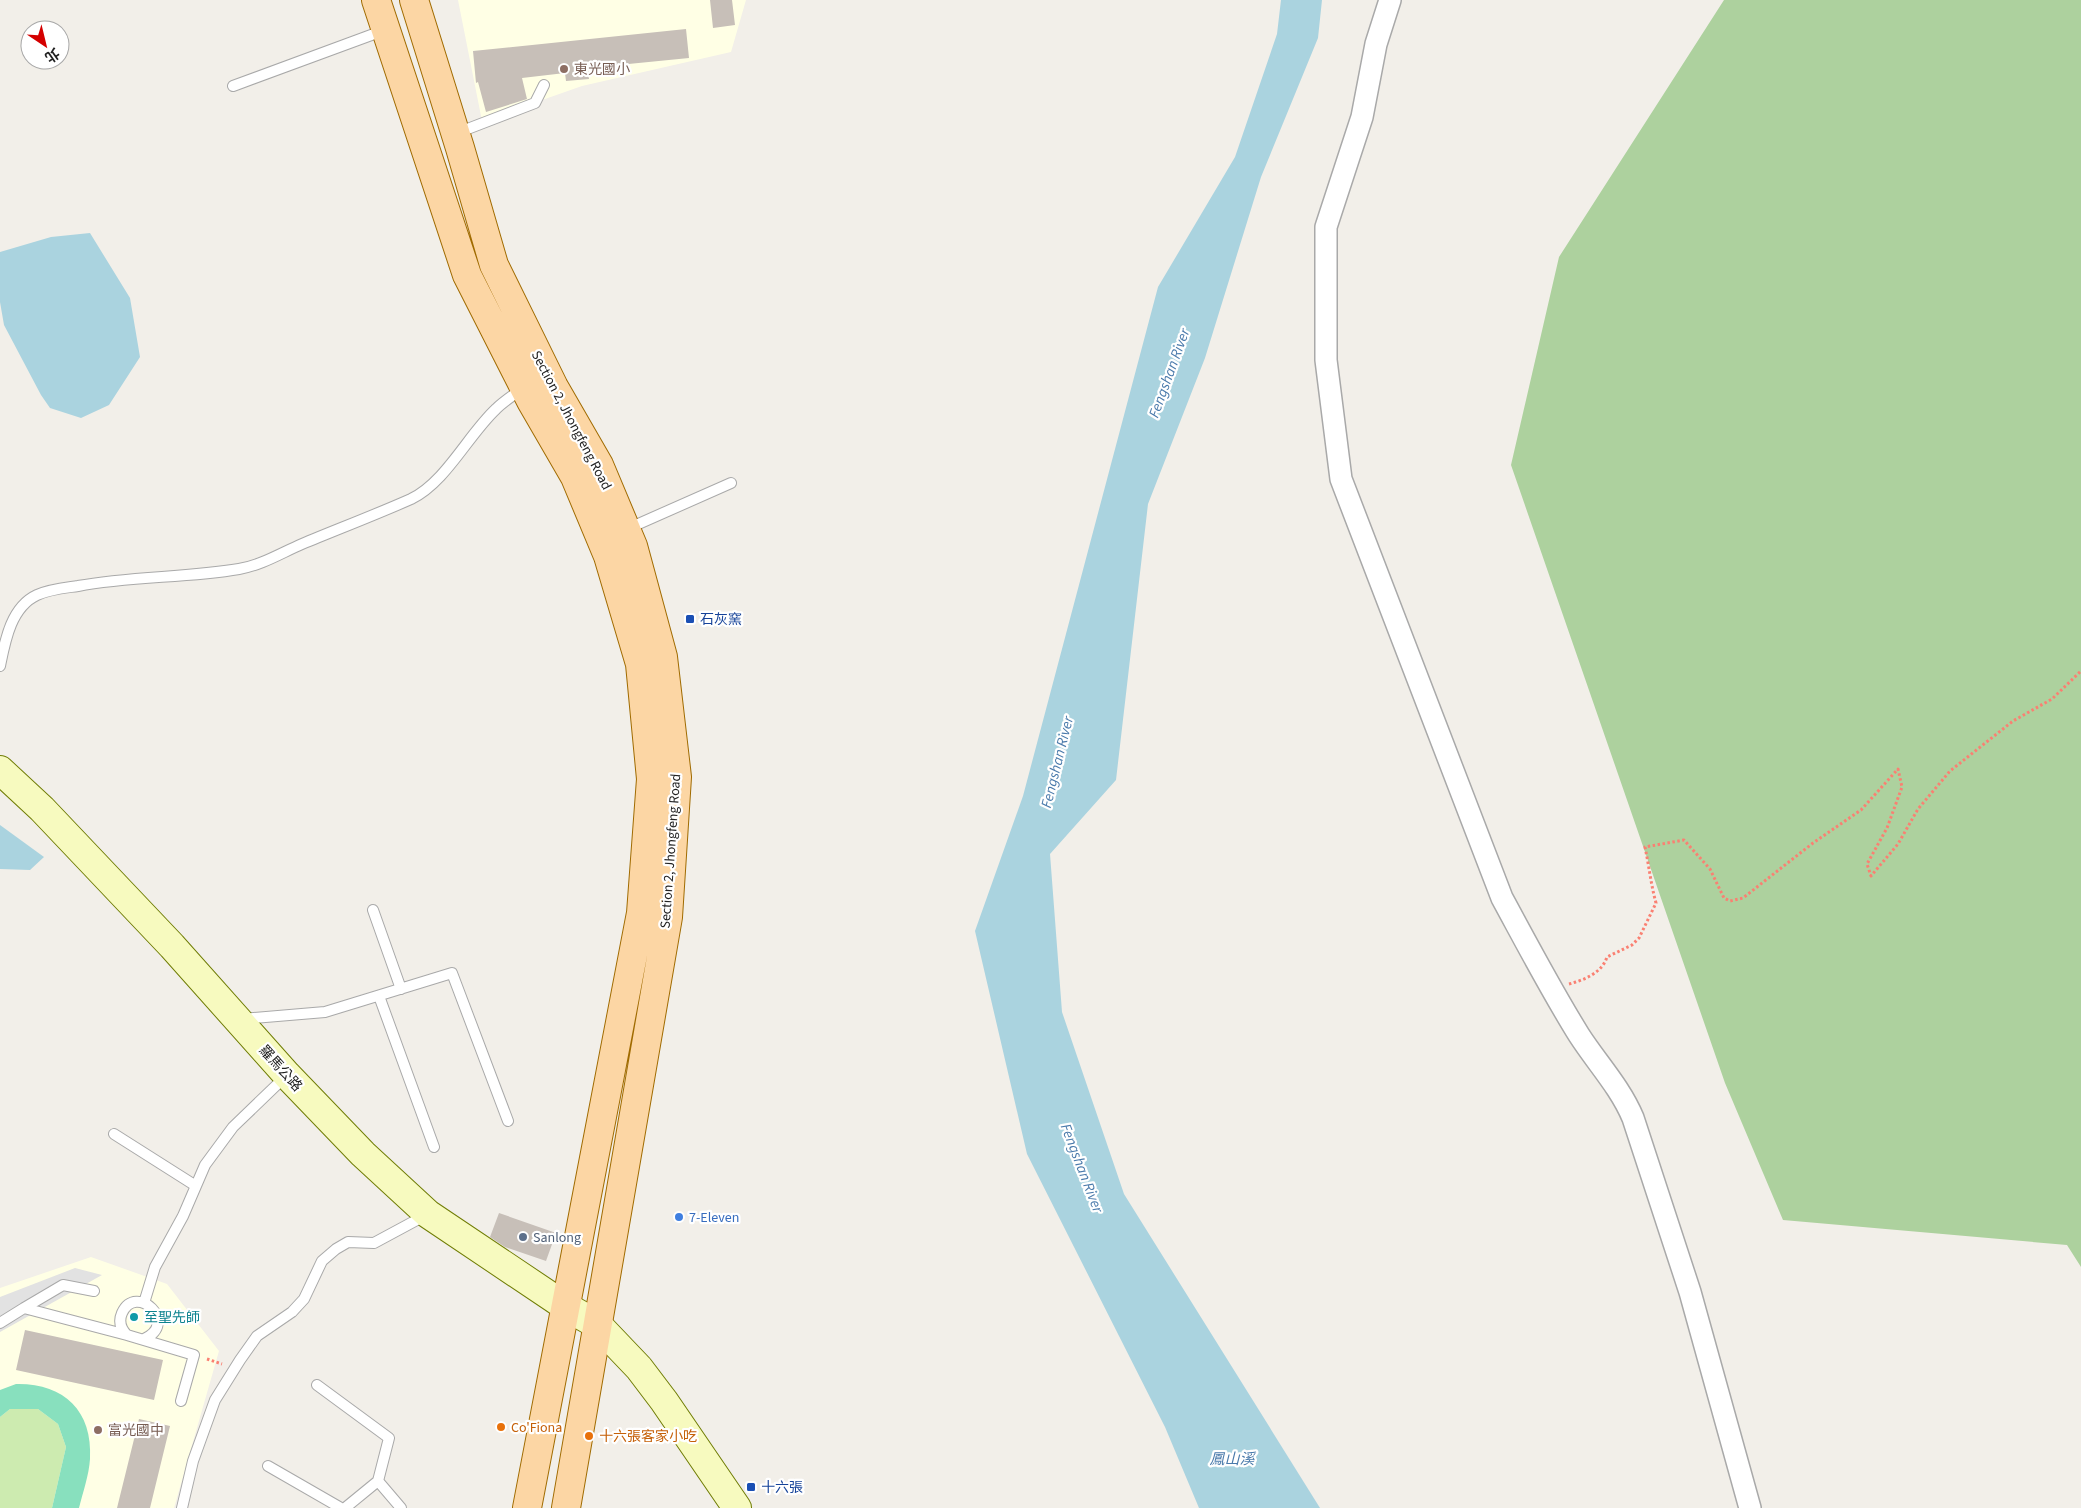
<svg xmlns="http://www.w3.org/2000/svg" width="2081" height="1508" viewBox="0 0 2081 1508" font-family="'Source Sans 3','Noto Sans TC',sans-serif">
<rect width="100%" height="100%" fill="#f2efe9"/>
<path fill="#ffffe5" d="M458 0H746L731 52 582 86 482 121Z
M91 1257 167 1284 219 1351 174 1508H0V1288Z"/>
<path fill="#cdebb0" d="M10 1409H38L58 1424 66 1447 52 1508H0V1417Z"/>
<path fill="#add19e" d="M1724 0H2081V1267L2067 1245 1783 1220 1725 1083 1511 465 1559 257Z"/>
<path fill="#88e0be" d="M16 1384C63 1383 93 1410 90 1459 89 1475 83 1492 79 1508H52L66 1447 58 1424 38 1409H10L0 1417V1390Z"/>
<path fill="#e2e2e2" d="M75 1268 102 1275 0 1332V1297Z"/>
<path fill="#aad3df" d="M1281 0H1322L1318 38 1261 177 1205 358 1148 504 1116 780 1050 854 1062 1012 1124 1194 1320 1508H1199L1165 1427 1027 1154 975 931 1023 796 1158 287 1235 157 1277 34Z
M90 233 130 298 140 357 109 405 81 418 50 408 41 395 4 325 0 302V252L51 237Z
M0 825 44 857 30 870 0 869Z"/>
<path fill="#c7bfb8" d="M710 0H732L735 25 713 28Z
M686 29 689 58 588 68 589 79 566 81 565 73 522 78 527 99 486 112 478 82 476 83 473 51Z
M499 1213 556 1233 546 1261 505 1247 490 1237Z
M25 1330 163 1360 154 1400 16 1370Z
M139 1419 170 1426 150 1508H117Z"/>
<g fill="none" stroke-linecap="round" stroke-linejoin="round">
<g stroke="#a9a9a9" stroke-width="12">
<path id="lane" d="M233 86 374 34 385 35
M457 133 535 103 544 85
M627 529 731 483
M0 666C5 641 11 607 37 595 50 589 64 588 78 586 131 576 186 578 239 569 262 565 281 553 302 544 338 529 375 515 411 499 446 482 468 435 496 409 504 401 514 395 523 388
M373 910 401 989
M379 996 434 1147
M242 1019 325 1012 452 973 508 1121
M114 1134 196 1186
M144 1303 155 1267 183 1216 205 1165 233 1127 286 1076
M24 1308 63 1285 94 1291
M0 1323 24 1308 127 1335
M144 1339C180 1323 136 1282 122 1313 118 1322 121 1329 127 1335L194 1355 181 1401
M317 1385 389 1438 378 1481 401 1508
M268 1466 341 1508
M182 1508 193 1461 215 1400 240 1360 257 1336 292 1312 304 1299 322 1261 336 1249 348 1242 374 1243 426 1215
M345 1508 378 1481"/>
</g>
<g stroke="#a9a9a9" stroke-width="24">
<path id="street" d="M1390 0 1376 44 1362 117 1326 227V360L1341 479 1502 898C1527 944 1551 990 1579 1035 1597 1063 1620 1087 1633 1118L1690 1292 1750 1508"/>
</g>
<g stroke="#707d05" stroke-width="30">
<path id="secondary" d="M0 770 42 809 172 946 287 1075 363 1154 428 1214 565 1306 598 1325 639 1368 664 1401 737 1508"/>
</g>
<g stroke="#a06b00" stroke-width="30">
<path id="primary" d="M376 0 467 275 531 401 575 477 608 556 640 664 651 779 641 913 527 1508
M414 0 460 148 494 265 554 387 599 465 633 546 663 657 677 777 668 917 566 1508"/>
</g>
<path stroke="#fa8072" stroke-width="3" stroke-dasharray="2.5 2.5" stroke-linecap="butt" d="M1569 984C1584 980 1602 973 1607 957L1632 945 1639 938 1656 903C1651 885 1649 866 1645 847L1684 840 1710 869 1724 898 1730 901 1743 898 1813 843 1861 810 1898 769 1902 787 1887 828 1867 864 1871 876 1898 844 1918 809 1950 771 2013 721 2052 699 2081 671
M207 1359 222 1364"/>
<use href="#lane" stroke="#fff" stroke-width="10"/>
<use href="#street" stroke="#fff" stroke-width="21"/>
<use href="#secondary" stroke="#f7fabf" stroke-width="28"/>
<use href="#primary" stroke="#fcd6a4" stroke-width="28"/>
</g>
<g fill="#8d6e63" stroke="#fff" stroke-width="2">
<circle cx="564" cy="69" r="5"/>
<circle cx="98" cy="1430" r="5"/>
</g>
<g fill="#1a4fb4" stroke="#fff" stroke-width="2">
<rect x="685" y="614" width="10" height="10" rx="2.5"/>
<rect x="746" y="1482" width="10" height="10" rx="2.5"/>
</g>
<circle fill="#3f7fe0" stroke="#fff" stroke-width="2" cx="679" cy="1217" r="5"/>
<circle fill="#5c6f8a" stroke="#fff" stroke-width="2" cx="523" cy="1237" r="5"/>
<circle fill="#0f9aa8" stroke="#fff" stroke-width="2" cx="134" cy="1317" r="5"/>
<g fill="#e8710a" stroke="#fff" stroke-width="2">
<circle cx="501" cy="1427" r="5"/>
<circle cx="589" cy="1436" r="5"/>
</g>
<g text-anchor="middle" stroke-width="4.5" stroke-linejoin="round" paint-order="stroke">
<g font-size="14" fill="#785e54" stroke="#fff" text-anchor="start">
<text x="574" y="74">東光國小</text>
<text x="108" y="1435">富光國中</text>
</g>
<g font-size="14" fill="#222" stroke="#fff">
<text transform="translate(572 420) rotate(62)" y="5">Section 2, Jhongfeng Road</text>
<text transform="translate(670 851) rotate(-86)" y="5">Section 2, Jhongfeng Road</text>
<text transform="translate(281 1068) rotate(48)" y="5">羅馬公路</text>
</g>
<g font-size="14" fill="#164399" stroke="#fff" text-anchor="start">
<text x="700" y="624">石灰窯</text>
<text x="761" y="1492">十六張</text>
</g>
<g font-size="14" fill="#366cbe" stroke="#fff" text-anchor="start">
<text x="689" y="1222">7-Eleven</text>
</g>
<g font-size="14" fill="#4e5e75" stroke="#fff" text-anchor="start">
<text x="533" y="1242">Sanlong</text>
</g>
<g font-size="14" fill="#0d838f" stroke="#fff" text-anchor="start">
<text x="144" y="1322">至聖先師</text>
</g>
<g font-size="14" fill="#c56008" stroke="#fff" text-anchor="start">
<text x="511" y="1432">Co'Fiona</text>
<text x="599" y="1441">十六張客家小吃</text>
</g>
<g font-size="15" font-style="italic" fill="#4a7aab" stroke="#fff">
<text transform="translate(1169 373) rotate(-70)" y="5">Fengshan River</text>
<text transform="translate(1057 762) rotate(-76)" y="5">Fengshan River</text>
<text transform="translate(1082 1168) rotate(69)" y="5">Fengshan River</text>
<text x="1232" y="1464">鳳山溪</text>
</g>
</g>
<g transform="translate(45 45) rotate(145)"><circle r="24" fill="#ffffff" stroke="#a7a7a7"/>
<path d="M0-4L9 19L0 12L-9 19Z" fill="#d40000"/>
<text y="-8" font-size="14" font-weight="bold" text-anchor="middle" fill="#222222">北</text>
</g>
</svg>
